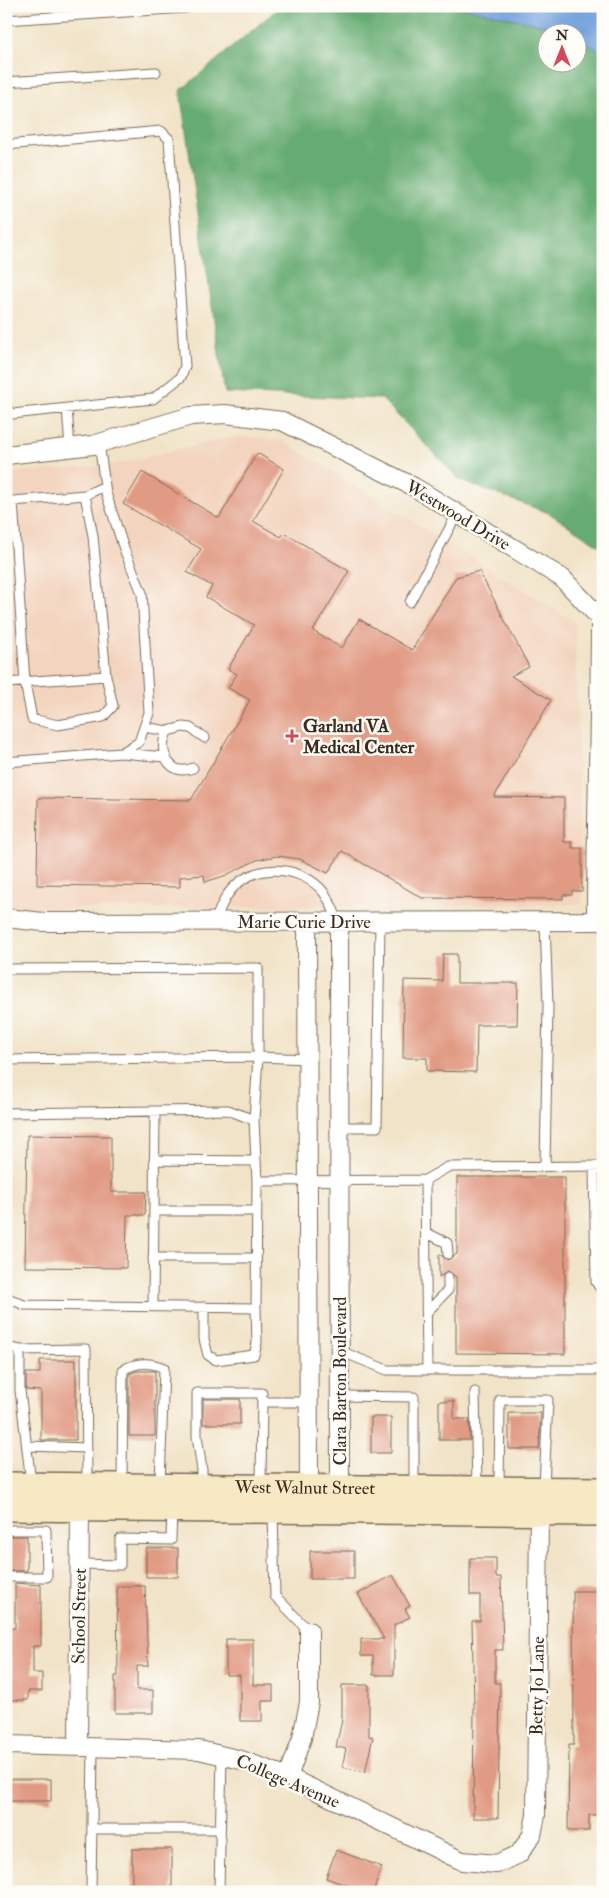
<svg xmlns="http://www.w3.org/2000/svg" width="609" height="1898" viewBox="0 0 609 1898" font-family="'IM FELL Double Pica',serif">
<rect width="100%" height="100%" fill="#fdfcf7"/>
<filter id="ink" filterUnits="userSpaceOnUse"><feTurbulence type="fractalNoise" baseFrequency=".02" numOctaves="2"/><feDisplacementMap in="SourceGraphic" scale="10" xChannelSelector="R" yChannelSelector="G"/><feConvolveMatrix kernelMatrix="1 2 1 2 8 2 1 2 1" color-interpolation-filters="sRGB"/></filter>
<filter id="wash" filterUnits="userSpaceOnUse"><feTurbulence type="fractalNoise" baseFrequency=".0096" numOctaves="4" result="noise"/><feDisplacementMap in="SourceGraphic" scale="20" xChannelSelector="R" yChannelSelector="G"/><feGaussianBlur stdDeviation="1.12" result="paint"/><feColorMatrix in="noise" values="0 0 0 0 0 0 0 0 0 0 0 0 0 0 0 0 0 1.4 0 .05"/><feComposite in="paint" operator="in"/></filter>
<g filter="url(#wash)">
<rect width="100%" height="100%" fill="#f1e3c7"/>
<path fill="#f3d4be" d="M237 436 283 441 575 622 582 904 12 909 6 849V473L108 466Z"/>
<path fill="#66ab71" stroke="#506a48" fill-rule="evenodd" d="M281 6H603V548L549 513 461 481 382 399 225 393 180 91ZM546 32H576V62H546Z"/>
<path fill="#72a2dc" stroke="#56667d" d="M455 6H603V57L599 51 577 37 576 32Z"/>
<g id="blocks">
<path fill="#e19a83" d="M257 453 284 469 253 521 281 537 284 533 349 571 313 631 342 648 359 619 412 650 456 577 479 571 529 667 511 676 551 700 494 797 564 798V842H572V848H582V891H572V895H563V899L422 898 342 851 328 873 300 859 277 856 257 860 224 876 205 882 204 875 180 877V887L37 885 38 798 191 800 250 700 228 688 237 674 228 669 254 625 206 597 212 586 187 572 201 549 123 504 142 472 219 518Z
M443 954H457V983H518L517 1025H477L476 1072 427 1071V1058H403L404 980 442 981Z
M27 1135 111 1136V1192H146L145 1215H127L126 1268 25 1267Z
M457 1177H565V1354L456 1353V1277L448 1271 439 1277V1254L448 1260 457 1254Z
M40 1360H76V1440H41V1391L26 1390V1373H40Z
M137 1371H155V1436H129V1374Z
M203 1399H240V1424H203Z
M439 1401H454V1419H469L470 1440H439Z
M509 1413H541L539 1449H509Z
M371 1417H391V1453H371Z
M6 1536H27V1571H6Z
M146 1548H178V1577H146Z
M310 1551H354V1579H310Z
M470 1558H496V1577H501L503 1650H495V1683H500L498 1818H473L474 1705 472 1621H480V1595H470Z
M393 1575 410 1606 405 1609 410 1617 394 1625V1675H373V1656H361V1639H384L358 1594Z
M15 1583 41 1585V1646H33V1673H42V1691H28V1700H6L8 1628H15Z
M117 1586H145L148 1666H137V1690H153V1713H115V1676H118Z
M573 1591H599V1642H603L601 1693H603V1815H589V1831H568L569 1745H574Z
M226 1639H253V1685H273V1701H262V1721H240V1675H226Z
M342 1685H369V1736L373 1737 365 1772 342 1767 346 1749 336 1747 342 1720Z
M6 1779H51V1801H6Z
M132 1849H172V1892H132Z
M336 1850 382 1867 373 1892H365L326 1878Z"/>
</g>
</g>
<g filter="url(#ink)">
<use href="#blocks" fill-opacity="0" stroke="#7b6b59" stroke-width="1"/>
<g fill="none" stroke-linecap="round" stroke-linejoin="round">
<g stroke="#7b6b59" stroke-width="11">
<path id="service" d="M6 20 186 8 187 6
M6 82 156 72
M6 145 161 131 169 139 185 366 181 377 153 399 12 414 6 408
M67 408 70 448
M85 495 13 501 25 682 32 719 58 725 103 717 113 706 106 676
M410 602 457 514
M6 683 106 676 93 536 85 495 105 486
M144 727 168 731 183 727 190 728 205 738
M168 731C156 749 169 778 193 768
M121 753 165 757
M6 762 121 753 139 742 149 713 142 593 124 549 106 493 99 443
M545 921 548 1006 545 1166
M215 922C218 913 222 903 228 894 249 864 294 863 320 888 329 897 334 910 338 922
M6 969 258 968V1057L308 1059
M6 1060 258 1057 254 1120
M6 1113 228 1110 254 1120 257 1181 256 1308 24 1305 6 1297
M339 1127H377L380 922
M154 1160 256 1161
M594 1166 596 1282 603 1292
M425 1180 427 1370
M257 1181 425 1180 448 1167 603 1166
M154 1211H256
M427 1233 447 1243 448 1254
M153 1258H256
M153 1306 155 1111
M204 1307V1339L208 1355 216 1360 254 1355 257 1343 256 1308
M428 1311 448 1290V1277
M6 1347 20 1350 86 1349 87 1484
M20 1350V1390L31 1483
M340 1351 387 1370H603
M475 1392 477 1487
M340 1396 414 1397V1486
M262 1402H309
M28 1446 87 1448
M122 1485 123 1370C136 1362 151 1362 164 1368L160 1484
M202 1486V1470L197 1436V1393H262L261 1486
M499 1487 500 1400H548L544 1487
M273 1511 275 1596 309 1631
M6 1530H46L47 1577H6
M80 1564 120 1565V1539L171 1540 172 1510
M92 1829H219
M91 1892 93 1747
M219 1892 222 1755"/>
</g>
<g stroke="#7b6b59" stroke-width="20">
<path id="minor" d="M6 455 93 445 191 416 225 414 282 421 414 487 562 578 600 618C600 719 596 820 596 921
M6 918 43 922 603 921
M307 922 309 1489 314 1495
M335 1498 340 1488 339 922
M6 1745 199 1750 241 1760 288 1777 462 1861 497 1864 519 1854 532 1835 536 1815 539 1513 541 1503
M78 1747 80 1509 84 1497
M288 1777 302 1738 309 1702V1631"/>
</g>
<g stroke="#7b6b59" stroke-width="28">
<g id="secondary">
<path id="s1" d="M6 1485 603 1490"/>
<path d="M6 1508 603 1513"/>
</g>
</g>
<use href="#service" stroke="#fff" stroke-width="9"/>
<use href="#minor" stroke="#fff" stroke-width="18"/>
<use href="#secondary" stroke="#f6e9c3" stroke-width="25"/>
</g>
</g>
<path fill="#d1495b" stroke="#fdfcf7" stroke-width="2" d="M289.5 728.5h5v5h5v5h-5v5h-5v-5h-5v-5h5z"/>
<g text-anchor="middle" stroke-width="5" stroke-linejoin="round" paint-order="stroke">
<g font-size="18" fill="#3b2a1e" stroke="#fdfcf7">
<text transform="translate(458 515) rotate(31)" y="6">Westwood Drive</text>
<text x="304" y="928">Marie Curie Drive</text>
<text transform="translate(340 1381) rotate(-90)" y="6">Clara Barton Boulevard</text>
<text dy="6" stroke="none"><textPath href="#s1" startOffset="299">West Walnut Street</textPath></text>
<text transform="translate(79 1616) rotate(-89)" y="6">School Street</text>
<text transform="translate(537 1686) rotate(-89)" y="6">Betty Jo Lane</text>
<text transform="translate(288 1781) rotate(23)" y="6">College Avenue</text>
</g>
<g font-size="18" font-weight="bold" fill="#3b2a1e" stroke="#fdfcf7" text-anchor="start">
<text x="303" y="732">Garland VA<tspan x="303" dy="21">Medical Center</tspan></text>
</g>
</g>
<rect width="609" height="1898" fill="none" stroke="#fdfcf7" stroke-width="25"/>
<g transform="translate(562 48)"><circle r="24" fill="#fdfcf7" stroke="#afa8a0"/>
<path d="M0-4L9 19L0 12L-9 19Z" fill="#d1495b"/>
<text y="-8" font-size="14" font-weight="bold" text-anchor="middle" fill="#3b2a1e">N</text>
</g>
</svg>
